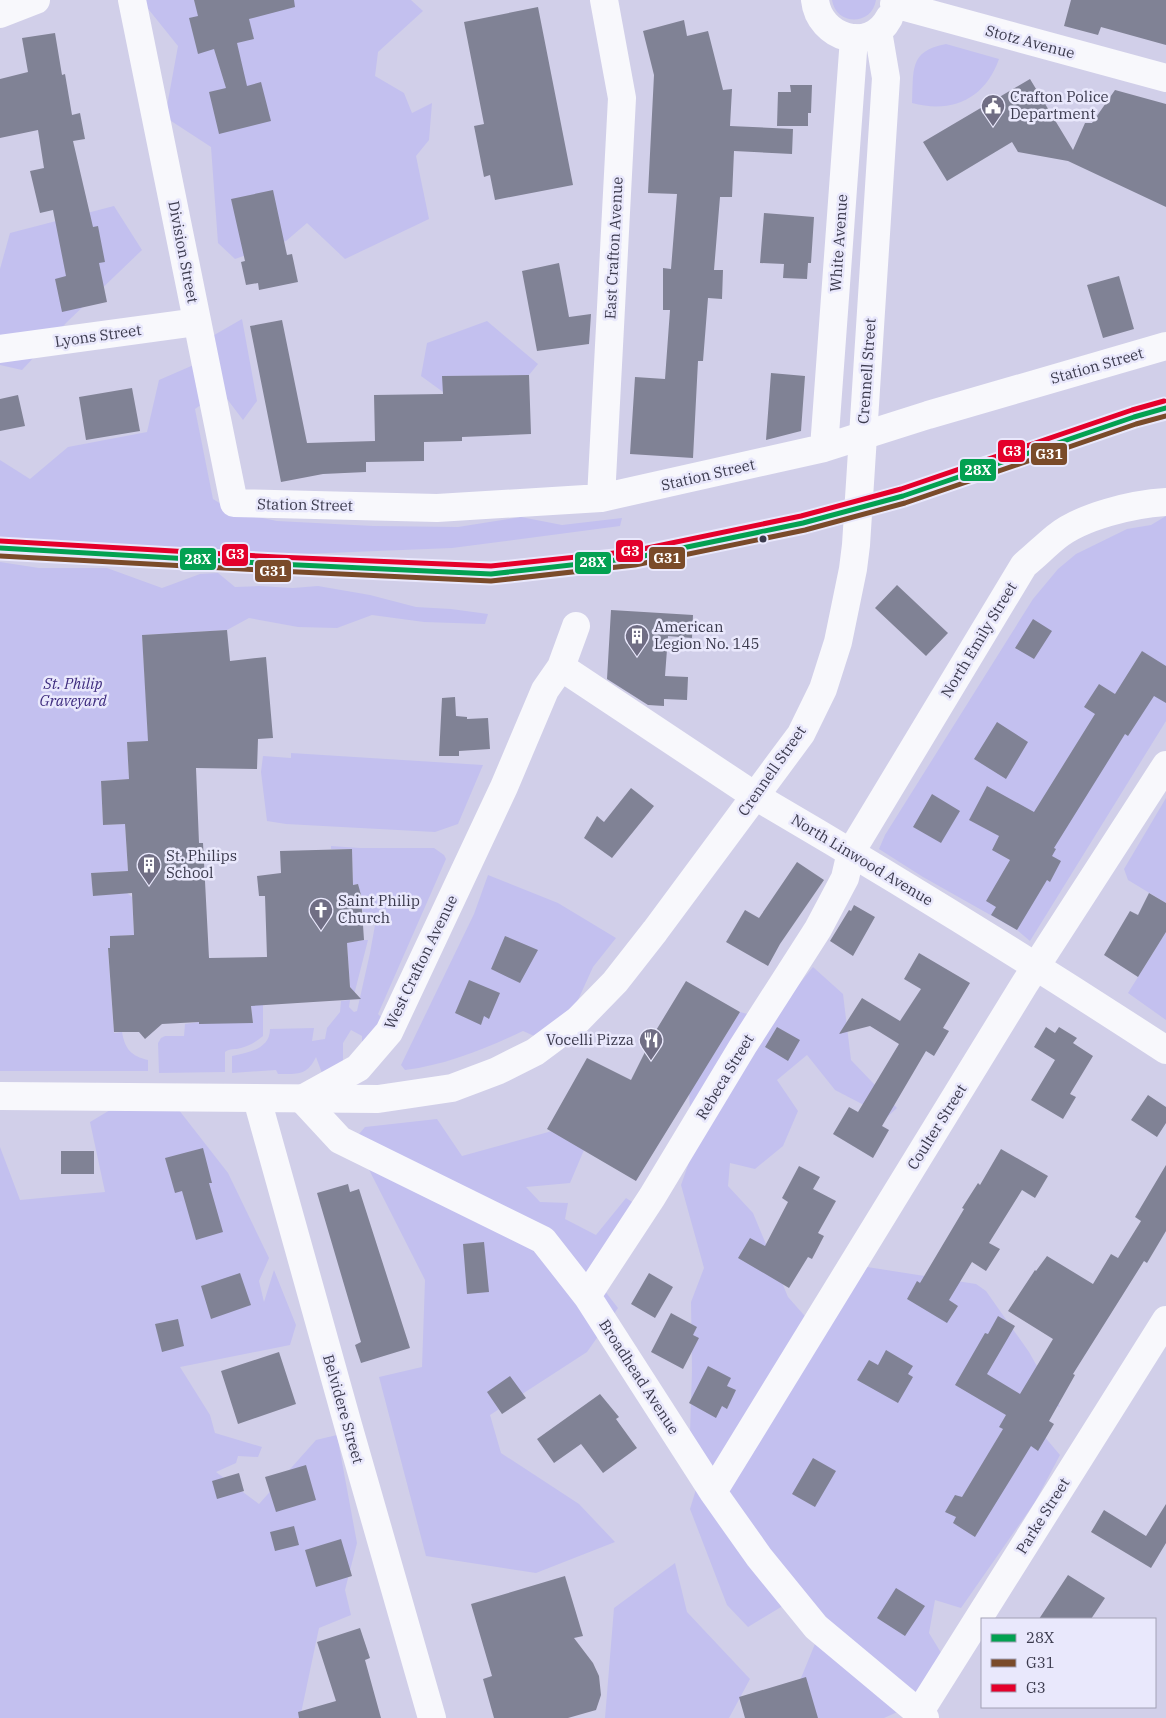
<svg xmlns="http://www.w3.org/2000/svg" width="1166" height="1718" viewBox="0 0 1166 1718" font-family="'IBM Plex Serif',serif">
<rect width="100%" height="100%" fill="#d1cfe9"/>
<path fill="#c3c0ef" d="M141 0H411L423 11 378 52 375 76 404 93 412 113 432 103 429 140 416 156 429 219 345 259 307 223 286 241 235 259 218 243 211 147 165 117 178 46Z
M832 0H876C872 26 836 26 832 0Z
M946 44 999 59C985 99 952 114 912 103 914 71 908 51 946 44Z
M114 206 142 250 67 322 22 370 0 365V269L10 233Z
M242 319 257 401 243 420 221 391 195 409 213 499 234 512 277 521 373 526 458 527 521 517 562 525 622 518 620 526 452 548 302 554 178 567 106 547 0 541V460L30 479 68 447 147 432 159 380 212 357 209 338Z
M487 321 538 364 529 375 443 376V392L421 376 427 343Z
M1166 516V721L1030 941 1017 930 923 877 879 849 885 835 1033 599 1058 569 1076 554 1127 529 1151 525Z
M0 562 39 568H107L162 588 200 574 218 573 235 587 259 586 293 588 318 586 370 595 416 607 451 609 488 614 485 624 424 622 372 615 337 628 298 627 249 618 227 630 142 635 148 730 160 741 127 742 129 779 101 781 103 825 125 824 128 871 91 873 93 895 127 893 132 897 134 939 129 935 110 937V948L108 949 114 1033 122 1032C125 1049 131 1056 148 1060V1071H0Z
M291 753 483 765 458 824 435 832 286 824 267 821 261 772 263 756 291 758Z
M1166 798V903L1128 880 1124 869Z
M331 846 360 848H434L444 855 446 859 378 1014 385 1021 362 1047V1036L351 1030 343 1043V1062L322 1073 316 1057C307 1076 297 1074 278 1074L276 1070 232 1073V1056C248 1053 270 1049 270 1029L314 1028 312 1041 325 1039 327 1028 340 1012 341 1001 350 1000 349 1007 354 1012 357 1011 370 953 377 914 363 912 358 884 353 885 352 849H331Z
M488 875 558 903 616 938 593 967 568 1022 541 1039 523 1031C485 1049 446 1065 405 1070L401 1065 474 914Z
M1166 932V1020L1128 993Z
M364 940H368L354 995V992L350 987 347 943Z
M813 967 843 994 851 1060 897 1108 887 1117 835 1090 807 1055 777 1080 798 1111 783 1146 755 1169 730 1163 728 1186 753 1213 788 1297 811 1323 867 1267 976 1284 986 1291 1029 1352 1060 1407 1005 1390 1060 1455 1035 1502 961 1608 935 1600 929 1633 943 1656 938 1694 884 1718H815L794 1695 817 1639 786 1604 748 1627 727 1605 690 1509 704 1463 690 1433 692 1371 691 1302 704 1268 681 1185 693 1151 689 1094 740 1012 770 1020Z
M263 1004V1036C256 1042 249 1046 241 1048 235 1050 230 1048 225 1052V1072L159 1073 158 1043 161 1038 165 1036H184L185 1024 199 1022 253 1023 251 1005Z
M120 1104 175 1105 228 1173 269 1258 259 1281 264 1302 274 1270 296 1325 290 1345 180 1367 210 1415 215 1433 262 1447 258 1457 238 1456 236 1463 216 1472 259 1504 316 1440 337 1435 357 1543 345 1590 351 1615 319 1628 300 1718H0V1147L20 1200 105 1192 90 1122Z
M437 1119 462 1156 552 1131 584 1150 570 1183 526 1187 540 1202 568 1203 565 1219 596 1235 626 1198 634 1203 601 1286 618 1308 587 1352 490 1415 501 1453 579 1504 615 1542 536 1573 426 1556 379 1377 422 1367 425 1280 354 1140 365 1127Z
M675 1563 687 1612 750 1679 729 1718H605L614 1608Z"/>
<path fill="#808295" d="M194 0H294L295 7 249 19 254 39 237 43 247 86 261 82 271 121 219 134 209 92 226 88 214 49 198 54 189 18 198 16Z
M1071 0H1166V45L1101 27 1098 35 1064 26Z
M538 7 573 185 495 200 490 175 484 177 474 126 484 124 464 22Z
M684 20 687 36 708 31 723 90 732 89 730 126 793 129 792 154 734 151 732 197H720L714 270H723L722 299 708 298 703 361H698L693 458 630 454 635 377 665 379 670 310H663V268L671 269 677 194 648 193 654 75 643 31Z
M55 33 62 75 65 74 72 115 80 113 85 139 73 141 93 227 98 226 105 262 99 263 107 302 62 312 55 279 66 276 53 210 40 213 30 171 44 168 38 130 0 138V79L28 72 22 38Z
M1030 79 1073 150 1085 123H1092L1115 90 1166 104V207L1068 161 1018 152 1012 142 947 181 923 142Z
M790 85H812L811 113H808V126H777L778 92H791Z
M273 190 287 255 292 254 298 282 259 290 258 283 246 285 241 262 245 261 231 199Z
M764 213 814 217 811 263H808L807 279 783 278 784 264 760 263Z
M559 263 569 317 591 314 589 344 537 351 522 271Z
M1119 276 1134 329 1103 338 1087 285Z
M282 320 307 443 375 441 374 395 443 394 442 376 529 375 531 434 462 437V441L424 442V461L366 462V472L323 474 281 482 250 326Z
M771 373 805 376 801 431 766 440Z
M132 388 140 431 86 440 79 397Z
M18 395 25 426 0 431V399Z
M897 585 948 633 926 656 875 608Z
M611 610 693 615 692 638 668 636 665 676 688 677 687 700 664 699V706L648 705 607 679Z
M1033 619 1052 631 1034 659 1015 648Z
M227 630 230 661 266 657 273 738 258 739 257 769 196 768 199 843H203L209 958 267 957 265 896H259L257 876 281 873 280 851 352 849 353 885 358 884 361 895 364 940 347 943 350 987 361 999 251 1006 253 1023 199 1024V1022L162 1024 145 1039 139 1032H114L108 948H110V936L134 935 132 893 93 896 91 873 128 871 125 824 103 825 101 781 129 779 127 742 148 741 142 635Z
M1142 651 1166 666V703L1154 696 1128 736 1125 734 1054 848 1056 849 1052 856 1061 861 1050 882 1047 880 1017 930 991 915 996 907 986 901 1010 860 992 850 999 836 969 820 987 786 1034 812 1095 714 1084 707 1099 684 1115 694Z
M455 697 456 716 467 717V719L488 718 490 749 459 751V756H439L442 698Z
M997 722 1028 742 1006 779 974 759Z
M631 788 654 806 612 858 584 838 597 816 604 822Z
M932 794 960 811 941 843 913 827Z
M797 862 824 880 780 944 768 966 726 942 745 910 759 918Z
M1149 893 1166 903V932L1138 977 1104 955 1130 911 1138 915Z
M854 905 875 917 853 956 830 941 849 910 851 911Z
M505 936 538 950 520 983 491 969Z
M919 953 970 983 943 1028 949 1031 934 1056 926 1051 882 1126 889 1130 873 1158 833 1134 849 1107 858 1112 899 1044 870 1026 839 1034 862 998 900 1021 921 989 904 979Z
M469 980 500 993 489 1019 484 1016 481 1025 455 1013Z
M686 981 740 1012 636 1181 547 1129 587 1058 631 1080 655 1032Z
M777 1027 800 1040 788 1061 765 1047Z
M1046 1027 1055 1033 1059 1027 1077 1038 1073 1043 1093 1056 1070 1094 1076 1097 1063 1119 1031 1100 1055 1060 1034 1047Z
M1148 1095 1166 1107V1123L1157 1137 1131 1120Z
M203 1148 212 1183H209L223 1232 196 1240 182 1191 175 1193 165 1158Z
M1001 1149 1048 1176 1035 1198 1022 1190 989 1243 1000 1249 986 1271 972 1262 949 1300 958 1306 947 1323 907 1299 917 1281 920 1283 964 1209 962 1208 978 1183 980 1185Z
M61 1151H94V1174H61Z
M1166 1165V1231L1147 1263 1144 1261 1073 1374 1075 1375 1049 1421 1054 1424 1038 1451 1031 1446 975 1537 953 1523 956 1517 945 1512 955 1495 962 1497 1003 1429 999 1427 1006 1415 955 1385 985 1333 988 1334 998 1316 1015 1326 987 1374 1020 1394 1053 1339 1008 1311 1035 1270 1036 1271 1047 1256 1093 1284 1111 1254 1118 1258 1141 1221 1135 1217Z
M799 1166 820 1177 813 1189 836 1201 818 1233 824 1236 812 1259 808 1257 789 1288 738 1258 750 1238 765 1246 788 1202 782 1198Z
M348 1184 350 1192 359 1189 410 1348 361 1363 355 1345 361 1342 317 1193Z
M484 1242 489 1292 467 1294 463 1244Z
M240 1273 251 1305 211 1319 201 1286Z
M649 1273 673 1287 655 1318 631 1304Z
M671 1313 697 1327 693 1335 699 1338 683 1369 651 1352Z
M178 1319 184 1346 162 1352 155 1324Z
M886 1350 913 1366 908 1374 913 1377 898 1403 857 1380 869 1360 878 1365Z
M279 1352 296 1404 238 1424 221 1371Z
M708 1366 731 1378 727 1386 736 1390 727 1409 722 1406 716 1418 689 1403Z
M510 1376 526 1398 502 1414 487 1392Z
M600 1394 619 1417 616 1419 637 1448 603 1473 581 1444 554 1463 537 1439Z
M813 1458 836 1471 815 1507 792 1494Z
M306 1465 316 1500 276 1512 265 1477Z
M239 1473 244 1491 217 1499 212 1481Z
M1166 1504V1543L1151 1568 1091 1532 1104 1510 1146 1536Z
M294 1526 299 1545 275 1551 270 1532Z
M341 1539 352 1576 316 1587 305 1550Z
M1068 1575 1105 1598 1091 1619H1039Z
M565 1576 583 1636 574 1638 593 1663 599 1676 601 1695 596 1710 568 1718H494L483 1679 492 1676 471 1604Z
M896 1588 925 1606 905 1636 877 1618Z
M360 1628 370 1658 365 1660 381 1718H299L298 1712 336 1701 317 1642Z
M806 1677 818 1718H745L739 1697Z"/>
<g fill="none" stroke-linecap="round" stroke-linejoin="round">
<path stroke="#f8f8fc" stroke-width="28" d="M132 0 234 503 437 508 601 498 824 448 928 415 1166 346
M0 14 36 0
M0 349 197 322
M824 448 854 38
M601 498 622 98 604 0
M576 626 561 667 545 690 504 787 389 1032 358 1068 302 1099 340 1140 543 1240 587 1296 713 1492 759 1557 816 1627 925 1718
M561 667 755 796
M257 1099 348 1425 432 1718
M587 1296 652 1197 743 1046 818 929 845 878 851 852
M713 1492 1024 985 1166 765
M919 1713 1166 1320"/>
<path stroke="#f8f8fc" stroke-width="28" d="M755 796C894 877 1031 962 1166 1050
M851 852 1024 565C1035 556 1045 546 1056 537 1082 516 1133 504 1166 502"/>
<path stroke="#f8f8fc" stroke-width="28" d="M815 0C819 38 870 54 889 18
M894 4 1166 78
M0 1096 378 1099 452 1088 497 1071 535 1052 578 1020 615 982 655 931 801 734 823 689 838 642 853 569 856 545 886 78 878 31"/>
<g stroke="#e9e8fc" stroke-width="9">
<path id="bus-1" d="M0 548 277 564 491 574 634 558 803 523 903 496 1134 417 1166 408"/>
</g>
<g stroke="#e9e8fc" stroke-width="9">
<path id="bus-2" d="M0 556 277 571 491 581 635 565 805 530 905 503 1136 424 1166 416"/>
</g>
<g stroke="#e9e8fc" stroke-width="9">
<path id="bus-3" d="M0 541 277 557 491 566 633 551 801 516 901 489 1132 410 1164 401"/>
</g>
<use href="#bus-1" stroke="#03a151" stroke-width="5"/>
<use href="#bus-2" stroke="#7a4b2a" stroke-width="5"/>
<use href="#bus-3" stroke="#e4002b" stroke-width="5"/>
</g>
<defs>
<g id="civic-pin" transform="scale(1.25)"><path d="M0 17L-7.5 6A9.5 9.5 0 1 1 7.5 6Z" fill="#706e84" stroke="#e9e8fc"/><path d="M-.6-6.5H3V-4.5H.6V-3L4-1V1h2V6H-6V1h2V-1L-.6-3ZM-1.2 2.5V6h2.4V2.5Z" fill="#fff"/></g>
<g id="building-pin" transform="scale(1.25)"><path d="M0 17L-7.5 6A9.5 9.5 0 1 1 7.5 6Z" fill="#706e84" stroke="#e9e8fc"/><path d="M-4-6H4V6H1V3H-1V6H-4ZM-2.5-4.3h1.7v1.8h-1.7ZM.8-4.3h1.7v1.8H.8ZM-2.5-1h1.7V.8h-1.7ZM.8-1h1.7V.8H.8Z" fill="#fff"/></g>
<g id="church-pin" transform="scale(1.25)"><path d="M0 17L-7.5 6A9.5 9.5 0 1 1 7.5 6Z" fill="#706e84" stroke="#e9e8fc"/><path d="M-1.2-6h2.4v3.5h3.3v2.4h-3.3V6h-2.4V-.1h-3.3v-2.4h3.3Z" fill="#fff"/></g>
<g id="restaurant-pin" transform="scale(1.25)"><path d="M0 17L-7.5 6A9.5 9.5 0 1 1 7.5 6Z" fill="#706e84" stroke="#e9e8fc"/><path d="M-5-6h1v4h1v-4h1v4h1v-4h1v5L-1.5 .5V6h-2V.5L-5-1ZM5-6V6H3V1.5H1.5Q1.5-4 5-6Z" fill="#fff"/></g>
</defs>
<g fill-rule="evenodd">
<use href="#civic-pin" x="993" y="106"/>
<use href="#building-pin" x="637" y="636"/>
<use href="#building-pin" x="149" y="865"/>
<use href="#church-pin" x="321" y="910"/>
<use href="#restaurant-pin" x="651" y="1040"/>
</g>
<circle fill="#3b3a4d" stroke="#e9e8fc" stroke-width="2" cx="763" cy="539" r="4.5"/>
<g text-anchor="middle" stroke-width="5" stroke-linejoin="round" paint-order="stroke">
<g font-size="15" fill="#3b3a4d" stroke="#e9e8fc">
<text transform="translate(1030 42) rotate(15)" y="5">Stotz Avenue</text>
<text transform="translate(839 243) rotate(-86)" y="5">White Avenue</text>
<text transform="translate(614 248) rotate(-87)" y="5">East Crafton Avenue</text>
<text transform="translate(183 252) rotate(79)" y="5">Division Street</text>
<text transform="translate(98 336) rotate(-8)" y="5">Lyons Street</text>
<text transform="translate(1097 366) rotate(-16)" y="5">Station Street</text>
<text transform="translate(867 371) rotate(-86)" y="5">Crennell Street</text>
<text transform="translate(708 475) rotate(-13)" y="5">Station Street</text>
<text transform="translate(305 505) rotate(1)" y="5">Station Street</text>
<text transform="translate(979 640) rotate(-59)" y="5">North Emily Street</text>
<text transform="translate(772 771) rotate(-55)" y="5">Crennell Street</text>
<text transform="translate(862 860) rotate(31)" y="5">North Linwood Avenue</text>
<text transform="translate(421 962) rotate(-64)" y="5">West Crafton Avenue</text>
<text transform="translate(725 1077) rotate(-59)" y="5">Rebeca Street</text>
<text transform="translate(937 1127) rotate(-58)" y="5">Coulter Street</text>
<text transform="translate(639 1377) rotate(57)" y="5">Broadhead Avenue</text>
<text transform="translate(343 1409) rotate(74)" y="5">Belvidere Street</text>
<text transform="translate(1043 1516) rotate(-58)" y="5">Parke Street</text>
</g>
<g font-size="15" fill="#3b3a4d" stroke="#e9e8fc" text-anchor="start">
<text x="1010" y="102">Crafton Police<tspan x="1010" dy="17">Department</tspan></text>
<text x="654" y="632">American<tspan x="654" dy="17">Legion No. 145</tspan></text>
<text x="166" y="861">St. Philips<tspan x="166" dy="17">School</tspan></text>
<text x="338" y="906">Saint Philip<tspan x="338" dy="17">Church</tspan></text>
<text x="634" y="1045" text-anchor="end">Vocelli Pizza</text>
</g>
<g font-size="15" font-style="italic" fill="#3d2b7e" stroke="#e9e8fc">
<text x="73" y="689">St. Philip<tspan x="73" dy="17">Graveyard</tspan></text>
</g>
</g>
<g stroke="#e9e8fc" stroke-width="2">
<rect x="997" y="439" width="29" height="24" rx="5" fill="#e4002b"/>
<rect x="1030" y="442" width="38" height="24" rx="5" fill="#7a4b2a"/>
<rect x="959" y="458" width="38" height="24" rx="5" fill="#03a151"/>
<rect x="615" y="539" width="29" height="24" rx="5" fill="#e4002b"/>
<rect x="221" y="543" width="28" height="24" rx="5" fill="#e4002b"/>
<rect x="648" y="546" width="38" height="24" rx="5" fill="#7a4b2a"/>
<rect x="179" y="547" width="38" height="24" rx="5" fill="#03a151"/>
<rect x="574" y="551" width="38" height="24" rx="5" fill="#03a151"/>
<rect x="254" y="559" width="38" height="24" rx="5" fill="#7a4b2a"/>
</g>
<g font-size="14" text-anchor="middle" font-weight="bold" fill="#fff">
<text x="1012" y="456">G3</text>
<text x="1049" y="459">G31</text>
<text x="978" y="475">28X</text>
<text x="630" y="556">G3</text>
<text x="235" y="559">G3</text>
<text x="667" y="563">G31</text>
<text x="198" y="564">28X</text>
<text x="593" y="567">28X</text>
<text x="273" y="576">G31</text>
</g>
<rect x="981" y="1618" width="175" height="90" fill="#e9e8fc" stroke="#a3a2b6"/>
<rect x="991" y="1634" width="25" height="8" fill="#03a151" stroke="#a3a2b6"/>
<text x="1026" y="1643" font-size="15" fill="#3b3a4d">28X</text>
<rect x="991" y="1659" width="25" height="8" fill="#7a4b2a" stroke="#a3a2b6"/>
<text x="1026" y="1668" font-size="15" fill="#3b3a4d">G31</text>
<rect x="991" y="1684" width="25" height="8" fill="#e4002b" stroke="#a3a2b6"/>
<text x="1026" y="1693" font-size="15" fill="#3b3a4d">G3</text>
</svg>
